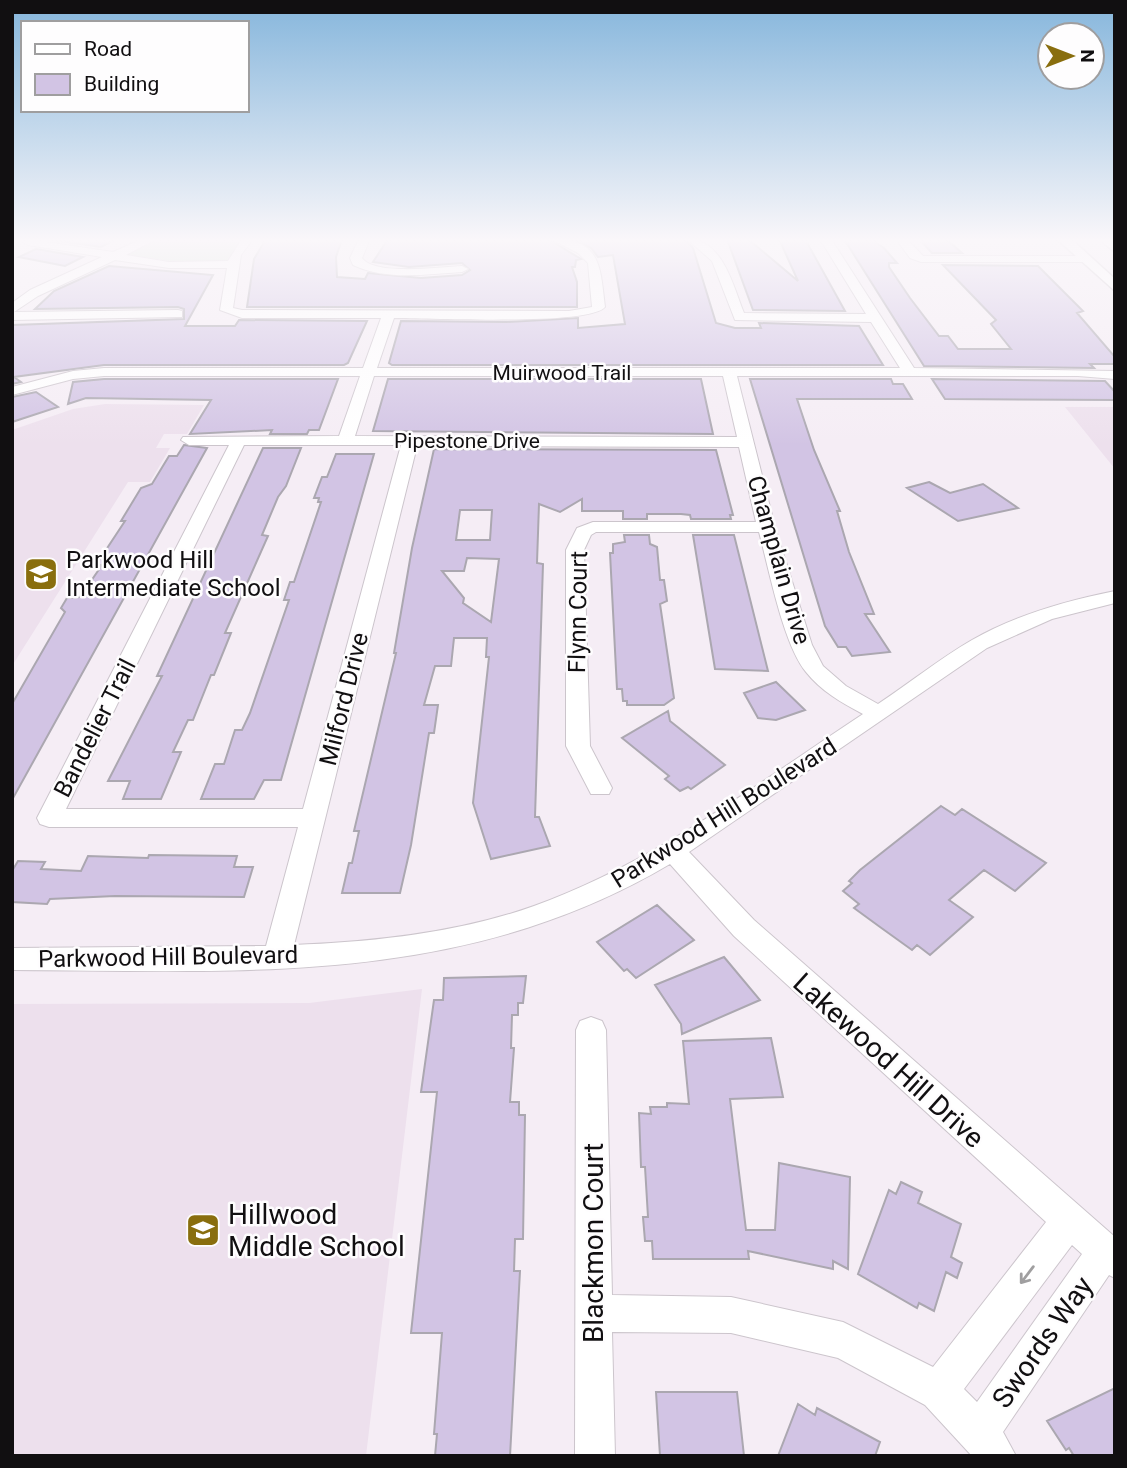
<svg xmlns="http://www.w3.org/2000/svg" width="1127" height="1468" viewBox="0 0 1127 1468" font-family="Roboto,sans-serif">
<rect width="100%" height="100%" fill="#f5edf5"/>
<path fill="#ede0ed" d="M105 404 204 405 187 434H164L156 448H170L150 482H128L12 666V430L73 409Z
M1065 407H1115V469Z
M422 989 366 1456H12V1004L309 1003Z"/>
<path fill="#d2e3d0" d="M156 239H241L227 262 184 263 128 255Z"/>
<path fill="#d2c4e4" stroke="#aba7b0" stroke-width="2" fill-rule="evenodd" d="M55 239H116L101 247 53 240Z
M266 239H342L336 257 337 277 365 279 368 273 421 278 462 275 470 270 462 263 409 267 373 262 388 239H548L581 259 576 260 575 267H572L577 282V307H247L254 259Z
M574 239H685L693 248 716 323 735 328H761L759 323 859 326 883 365H392L389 363 401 321 506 322 578 318V328L625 324 613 255 598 257 591 248Z
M727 239H748L798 281 779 239H805L845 311 753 310Z
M844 239H870L884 248 897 263H889V267L910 298 939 336H948L958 349H1011L991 324 996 320 943 265 1038 266 1083 311 1077 313 1115 357V364H1090L1094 368 924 366Z
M919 239H946L962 253H932Z
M36 249 83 257 65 266 19 257Z
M109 266 213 275 185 326H235L239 320 367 321 348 363 344 365H104L14 377 21 382 12 384V325L184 319V309L178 307 35 309 54 291Z
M104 379H338L319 430H309L307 434H270L272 430 190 434 211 400 86 398 68 404 73 382Z
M388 379H701L713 434 373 431Z
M750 379H891L893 384H903L912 399H797L814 450 840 511H837L849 552 874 614H865L890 652 852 656 846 647H838L825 626Z
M932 379 1105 381 1115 392V400L945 399Z
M36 392 58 407 12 422V397Z
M184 445 207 448 12 800V704L65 612 61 608 67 598 80 597 102 565H96L125 521H121L141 488 152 484 169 456H177Z
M263 448H301L286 486 278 497 262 535 268 536 225 633H231L214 675H211L193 720H188L173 752H181L161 799H123L130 781H108L162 676H157Z
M434 449 716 450 733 515H730L731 519H691L690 515 681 514H647V519H623V511H582V499L560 512 539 504 537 563 543 564 535 817H539L550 846 491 859 473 803 489 657H486L487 638H454L451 666H435L424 705H438L434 733H429L411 845 400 893H342L349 863H352L359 831H354L396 653H394L412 548ZM460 510H492L490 540H456ZM467 558 499 559 491 622 463 603 464 598 442 571H464Z
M336 454H374L281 780H264L254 799H201L215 764H224L235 730H242L250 713 289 600H284L290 582H294L321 502H318L319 498H314L322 477H327Z
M929 482 950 493 983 484 1018 508 958 521 907 488Z
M624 535H649L650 544 657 547 660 580H664L667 601 660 604 674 698 664 705H627V701H623L622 689H617L610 553H613V544L625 542Z
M693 535H734L768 671 715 669Z
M776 682 805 710 776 720 758 718 744 693Z
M668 711 670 721 725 765 691 789 688 787 680 791 665 779 669 776 622 738Z
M941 806 955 815 962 809 1046 863 1015 891 984 870 949 900 973 917 930 955 917 945 912 950 880 927 854 908 859 904 843 891 852 883 849 881 860 870Z
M149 855 237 856 234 867H253L244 897 115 896 50 899 47 904 12 902V871L18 861 45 862 41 869 81 871 88 856 148 858Z
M657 905 694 940 636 978 627 969 624 971 597 942Z
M724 957 760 1000 682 1034 681 1024 655 985Z
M526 976 523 1003H518V1015H512L511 1048H514L510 1102H519V1115H525L523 1239H515L514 1271H520L510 1456H435L437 1434H434L442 1333H411L437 1092H421L434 1000H443L444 978Z
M771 1038 783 1097 730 1099 746 1230H775L779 1163 850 1177 848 1269 833 1261V1269L748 1251 749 1259H653L652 1241H645L643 1217H648L645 1167H641L639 1113 651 1114 650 1107H667V1103L689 1104 683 1041Z
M901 1182 922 1192 918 1203 961 1224 951 1257 962 1263 957 1278 946 1272 934 1311 919 1303 917 1308 858 1274 889 1190 896 1194Z
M1115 1388V1456H1074L1069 1448 1066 1450 1047 1421Z
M656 1392H737L744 1456H660Z
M798 1404 815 1415 817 1408 880 1442 875 1456H778Z"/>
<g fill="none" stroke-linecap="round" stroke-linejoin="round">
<g stroke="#ccc5cc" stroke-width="2">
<path id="minor" d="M26 239 113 252 142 239H156L126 255 169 262 228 261 242 239H253L241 255 233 308 242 310 569 311 592 307 588 263 578 253 551 239C602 239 600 267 605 307 590 326 427 318 394 318L377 368H900L871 322 735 320 712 261 687 239C723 239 733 286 744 313L866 314 820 239H831L914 368 1115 371V379L1078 376H737L775 527 812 645 823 666 846 686 878 704C910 683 939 659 972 640 1016 615 1065 601 1115 591V603L1052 619 987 648 689 852 754 920 1115 1237V1278L1109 1275 1003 1432 1016 1456H972L925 1405 838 1358 731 1333 612 1332 615 1456H575L576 1030 580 1021 591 1017 602 1021 606 1030 612 1295 731 1297 843 1322 933 1367 1046 1222 734 936 670 864C462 987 243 971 12 970V948L266 946 298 827H49L40 824 37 818 229 445H189L181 440 183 437 339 436 360 376H104L73 379 12 395V387L73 371 104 368H363L381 318H242L220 310 227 268H169L115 260 38 296 14 312 178 310 182 311V317L12 320V303L30 290 102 257 28 245 23 242ZM374 376H723L737 437 355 436ZM244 445H401L303 809H66ZM417 446 739 447 756 522H593L577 528 566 550V746L591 794H609L612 788 590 746 584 550 591 535 596 532H759C769 569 783 644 806 672 821 691 842 703 863 714 757 784 654 863 534 906 458 933 374 942 294 945ZM1072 1245 1082 1254 977 1402 964 1389Z
M359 239H370L362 258C375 276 440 267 462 266L468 269 462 272C426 274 387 281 353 265L350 258Z
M896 239H907L923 256H1084L1090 259 1084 262H921L910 258Z"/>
</g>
<g stroke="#ccc5cc" stroke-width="3">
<path id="major" d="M1057 239H1071L1115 279V291Z
M1099 239H1113L1115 252Z"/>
</g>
<use href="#minor" fill="#fff" fill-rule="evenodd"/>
<use href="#major" fill="#fff" fill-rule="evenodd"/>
</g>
<defs><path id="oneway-shaft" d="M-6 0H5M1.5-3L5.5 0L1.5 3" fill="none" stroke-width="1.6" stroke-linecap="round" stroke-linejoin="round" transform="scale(1.75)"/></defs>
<use stroke="#a09fa0" href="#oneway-shaft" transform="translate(1027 1275) rotate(127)"/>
<linearGradient id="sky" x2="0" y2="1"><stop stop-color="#86b6dc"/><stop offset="0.54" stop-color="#faf7fa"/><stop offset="1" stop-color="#faf7fa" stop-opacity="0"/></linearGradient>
<rect width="1127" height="445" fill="url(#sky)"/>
<defs>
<g id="school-square" transform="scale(1.75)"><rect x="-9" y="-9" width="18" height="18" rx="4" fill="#896e0e" stroke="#fefdfe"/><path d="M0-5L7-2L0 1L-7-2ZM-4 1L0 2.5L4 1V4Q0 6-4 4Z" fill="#fff"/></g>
</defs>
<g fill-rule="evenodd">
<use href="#school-square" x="41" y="574"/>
<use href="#school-square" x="203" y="1230"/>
</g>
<g text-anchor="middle" stroke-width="5" stroke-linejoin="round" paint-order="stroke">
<g font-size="21" fill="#110f11" stroke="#fefdfe">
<text x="562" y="380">Muirwood Trail</text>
<text x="467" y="448">Pipestone Drive</text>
</g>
<g font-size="24" fill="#110f11" stroke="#fefdfe" text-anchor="start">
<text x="66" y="568">Parkwood Hill<tspan x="66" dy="28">Intermediate School</tspan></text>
</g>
<g font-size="24" fill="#110f11" stroke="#fefdfe">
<text transform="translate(779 560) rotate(74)" y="8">Champlain Drive</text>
<text transform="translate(578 612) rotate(-89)" y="8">Flynn Court</text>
<text transform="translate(344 699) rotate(-76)" y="8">Milford Drive</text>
<text transform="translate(95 728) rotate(-63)" y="8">Bandelier Trail</text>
<text transform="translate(724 813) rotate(-32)" y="8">Parkwood Hill Boulevard</text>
<text transform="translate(168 957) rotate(-1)" y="8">Parkwood Hill Boulevard</text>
</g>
<g font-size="28" fill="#110f11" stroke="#fefdfe">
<text transform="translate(889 1060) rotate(42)" y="10">Lakewood Hill Drive</text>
<text transform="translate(593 1243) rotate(-90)" y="10">Blackmon Court</text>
<text transform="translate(1042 1342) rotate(-55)" y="10">Swords Way</text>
</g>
<g font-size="28" fill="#110f11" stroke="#fefdfe" text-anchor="start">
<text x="228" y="1224">Hillwood<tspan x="228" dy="32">Middle School</tspan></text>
</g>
</g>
<rect width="1127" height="1468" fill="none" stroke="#110f11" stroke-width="28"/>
<rect x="21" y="21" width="228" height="91" fill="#fefdfe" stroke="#9f9e9f" stroke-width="2"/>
<rect x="35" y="44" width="35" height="10" fill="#ffffff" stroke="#9f9e9f" stroke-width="2"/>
<text x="84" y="56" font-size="21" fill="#110f11">Road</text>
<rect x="35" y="74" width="35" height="21" fill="#d2c4e4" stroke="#9f9e9f" stroke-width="2"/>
<text x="84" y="91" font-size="21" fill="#110f11">Building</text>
<g transform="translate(1071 56) rotate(90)"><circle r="33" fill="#fefdfe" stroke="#9f9e9f" stroke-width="2"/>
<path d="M0-5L12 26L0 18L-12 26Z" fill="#896e0e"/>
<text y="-10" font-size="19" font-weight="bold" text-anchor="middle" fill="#110f11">N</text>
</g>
</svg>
